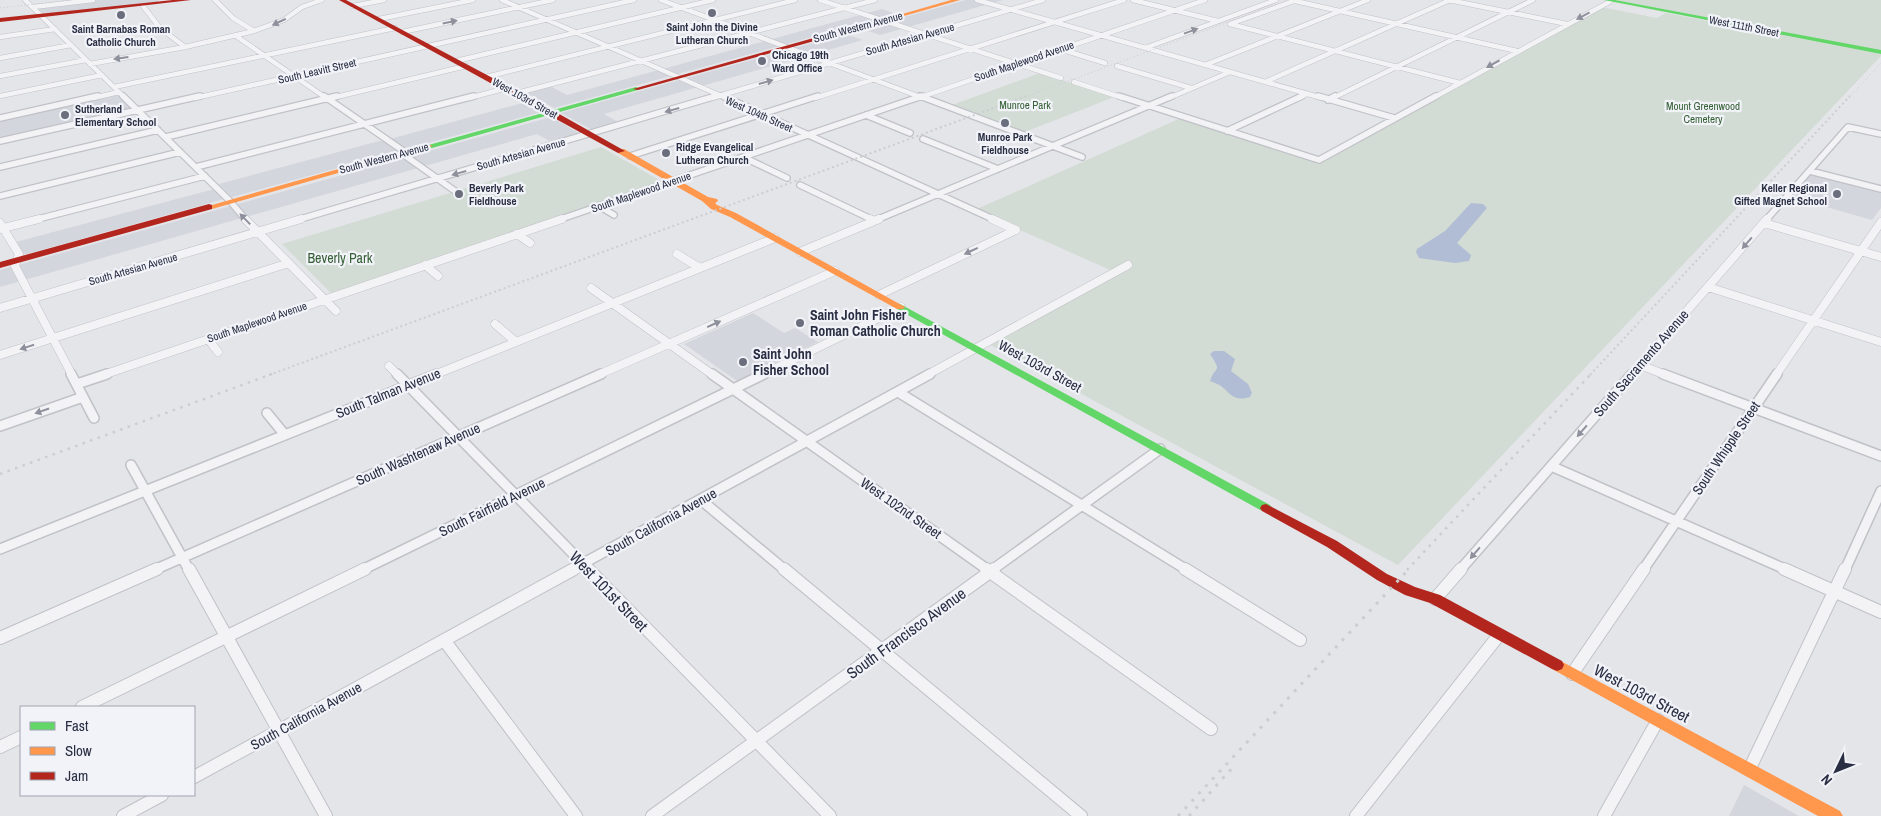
<svg xmlns="http://www.w3.org/2000/svg" width="1881" height="816" viewBox="0 0 1881 816" font-family="'Archivo Narrow',sans-serif">
<rect width="100%" height="100%" fill="#e4e5e9"/>
<path fill="#d4d6de" d="M96 0H158V4L44 14 37 8Z
M966 0H1003L880 35 862 29Z
M882 9 896 14 554 108 526 93 550 86 567 95Z
M845 34 863 40 604 114 622 124 596 132 561 113Z
M117 94 134 111 0 140V119Z
M526 102 541 112 406 149 390 139Z
M551 117 584 136 555 144 537 134 0 287V270Z
M383 140 399 151 232 197 219 184Z
M1811 174 1881 191V208L1872 220 1791 197Z
M214 189 224 199 27 254H22L16 242Z
M753 313 784 333 795 328 818 342 737 381 684 344Z
M1744 785 1799 816H1729Z"/>
<path fill="#d2dcd4" d="M1615 0H1881V51Z
M1601 7 1657 18 1666 13 1881 54V56L1398 565 989 344 1117 273 975 210 1183 117 1319 161Z
M1040 73 1114 97 1025 132 952 105Z
M601 147 661 181 331 293 282 244Z"/>
<path fill="#b1bcd5" d="M1471 203 1483 204 1487 208 1457 243 1471 255 1469 261 1455 263 1419 258 1416 252 1417 249 1445 231Z
M1214 351H1224L1235 359 1231 371 1248 384 1252 393 1250 397C1234 402 1231 394 1221 386 1218 384 1213 382 1210 381 1215 365 1223 374 1210 354Z"/>
<g fill="none" stroke-linecap="round" stroke-linejoin="round">
<g stroke="#c1c2c7" stroke-width="5.5">
<path id="street-far4" d="M25 0 125 98
M215 0 233 18 254 31
M502 0 726 98
M661 0 923 98
M820 0 1061 78
M977 0 1322 98
M1133 0 1218 21
M1291 0 1517 51
M1449 0 1567 24
M143 6 160 28 185 47
M353 6 384 0
M33 7 93 0
M379 19 473 0
M1230 24 1460 83
M1230 24 1294 1
M402 32 553 0
M236 36 326 98
M0 37 55 29
M1145 48 1276 0
M1060 49 1105 63
M0 58 71 45
M456 61 713 0
M90 64 185 47 254 31 284 20 302 7 322 0
M1205 65 1368 0
M1117 66 1191 88
M0 76 86 60
M486 77 795 0
M1074 82 1123 98
M1265 82 1450 0
M114 87 395 28
M517 93 875 0
M0 96 102 75
M93 98 119 92
M195 98 634 0
M332 98 466 66
M469 98 507 88
M712 98 1043 0
M815 98 1124 0
M918 98 1205 0
M1169 98 1230 72
M1299 98 1307 94
M1333 98 1533 0
M1433 98 1611 1"/>
</g>
<g stroke="#c1c2c7" stroke-width="8">
<path id="street-far3" d="M123 96 230 201 246 220
M324 96 402 150 407 157 455 191
M723 96 995 220
M920 96 1082 157
M1119 96 1319 160 1436 96
M1318 96 1394 118
M1328 100 1335 96
M866 115 910 133
M0 118 98 96
M1227 131 1302 96
M166 137 337 96
M923 139 998 169
M0 141 200 96
M630 156 818 96
M743 157 787 178
M0 167 158 130
M196 167 474 96
M1810 171 1881 189
M800 185 873 220
M0 196 180 152
M599 206 614 215
M34 220 205 176
M297 220 716 96
M558 220 922 96
M876 220 1172 96
M1766 220 1848 127 1881 134"/>
</g>
<g stroke="#c1c2c7" stroke-width="9">
<path id="street-far2" d="M245 219 336 311
M870 219 874 221
M992 219 1016 230
M0 223 19 254 15 266 72 375
M1764 223 1881 257
M0 229 39 219
M517 234 530 243
M800 252 879 219
M677 254 700 268
M425 265 438 276
M1708 287 1881 342
M591 288 713 375
M879 295 1016 230
M0 308 301 219
M495 324 516 342
M208 339 218 352
M0 355 289 263
M1640 365 1666 375
M389 366 398 375
M103 375 562 219
M434 375 775 238
M598 375 835 271
M762 375 901 307
M927 375 1128 265
M1631 375 1767 219
M1776 375 1881 222"/>
</g>
<g stroke="#c1c2c7" stroke-width="12">
<path id="street-far1" d="M71 374 94 418
M397 374 589 570
M712 374 988 570
M1663 374 1881 456
M77 384 107 374
M898 392 1187 570
M267 413 285 435
M0 426 83 397
M131 465 189 570
M1551 466 1787 570
M701 500 785 570
M0 549 437 374
M154 570 601 374
M362 570 764 374
M571 570 930 374
M992 570 1160 449
M1460 570 1632 374
M1643 570 1777 374
M1845 570 1881 491"/>
</g>
<g stroke="#c1c2c7" stroke-width="14">
<path id="street" d="M189 569 326 816
M588 569 830 816
M784 569 1081 816
M986 569 1211 729
M1185 569 1300 640
M1784 569 1881 612
M1435 599 1461 569
M0 638 157 569
M444 640 576 816
M1572 674 1644 569
M82 707 365 569
M0 747 21 737
M1749 770 1845 569
M194 777 574 569
M123 816 162 795
M652 816 994 569
M1356 816 1499 635
M1604 816 1658 720"/>
</g>
<use href="#street-far4" stroke="#f3f3f6" stroke-width="4.5"/>
<use href="#street-far3" stroke="#f3f3f6" stroke-width="5.5"/>
<use href="#street-far2" stroke="#f3f3f6" stroke-width="8"/>
<use href="#street-far1" stroke="#f3f3f6" stroke-width="9"/>
<use href="#street" stroke="#f3f3f6" stroke-width="12"/>
<path fill="#63d668" fill-rule="evenodd" d="M1604 0H1615L1881 50V54Z
M636 87 638 88V90L432 148 425 146Z
M900 304 1270 505 1272 508 1270 511H1262L897 309 895 307Z"/>
<path fill="#ff974d" fill-rule="evenodd" d="M951 0H960L883 22 878 21Z
M426 144 433 146 212 209H206L205 207Z
M618 149H624L708 197 717 199 718 201 715 203 717 205 736 213 905 307 903 309H897L730 217 711 209 702 201 618 153Z
M1557 659 1840 811 1843 816H1818L1552 669 1550 665 1552 661Z"/>
<path fill="#b3261e" fill-rule="evenodd" d="M173 0H191L0 22V18Z
M339 0H346L545 106 625 151 618 153Z
M881 19 883 22 638 90 633 89Z
M209 204 212 205V209L0 268V262Z
M1266 504 1337 541 1387 574 1415 587 1440 595 1562 661 1564 665 1562 669 1557 671 1552 669 1430 603 1405 595 1377 580 1327 547 1262 511 1260 508 1262 505Z"/>
<path stroke="#cccdd1" stroke-width="1" stroke-dasharray="1 2.5" stroke-linecap="butt" d="M0 8 71 0
M1022 98 1288 0
M1849 98 1881 63"/>
<path stroke="#cccdd1" stroke-width="2" stroke-dasharray="2 3" stroke-linecap="butt" d="M269 375 1026 96
M1590 375 1850 96"/>
<path stroke="#cccdd1" stroke-width="2.5" stroke-dasharray="2.5 5.5" stroke-linecap="butt" d="M0 474 272 374
M1407 570 1591 374"/>
<path stroke="#cccdd1" stroke-width="3" stroke-dasharray="3 7" stroke-linecap="butt" d="M1178 816 1409 569
M1189 816 1234 766"/>
</g>
<defs><path id="oneway-solid" d="M-6-.8H1V-3.2L6.5 0L1 3.2V.8H-6Z" transform="scale(1.25)"/></defs>
<g fill="#8e909c">
<use href="#oneway-solid" transform="translate(1583 16) rotate(152)"/>
<use href="#oneway-solid" transform="translate(279 22) rotate(155)"/>
<use href="#oneway-solid" transform="translate(450 22) rotate(-12)"/>
<use href="#oneway-solid" transform="translate(1191 31) rotate(-20)"/>
<use href="#oneway-solid" transform="translate(121 58) rotate(172)"/>
<use href="#oneway-solid" transform="translate(1493 64) rotate(151)"/>
<use href="#oneway-solid" transform="translate(766 82) rotate(-16)"/>
<use href="#oneway-solid" transform="translate(672 110) rotate(164)"/>
<use href="#oneway-solid" transform="translate(459 173) rotate(164)"/>
<use href="#oneway-solid" transform="translate(245 219) rotate(-134)"/>
<use href="#oneway-solid" transform="translate(1747 243) rotate(131)"/>
<use href="#oneway-solid" transform="translate(971 251) rotate(155)"/>
<use href="#oneway-solid" transform="translate(714 324) rotate(-24)"/>
<use href="#oneway-solid" transform="translate(27 347) rotate(162)"/>
<use href="#oneway-solid" transform="translate(42 411) rotate(161)"/>
<use href="#oneway-solid" transform="translate(1582 431) rotate(131)"/>
<use href="#oneway-solid" transform="translate(1475 553) rotate(131)"/>
</g>
<g fill="#6a6e7d" stroke="#f1f3f8" stroke-width="2">
<circle cx="712" cy="13" r="5"/>
<circle cx="121" cy="15" r="5"/>
<circle cx="762" cy="61" r="5"/>
<circle cx="65" cy="115" r="5"/>
<circle cx="1005" cy="123" r="5"/>
<circle cx="666" cy="153" r="5"/>
<circle cx="459" cy="194" r="5"/>
<circle cx="1837" cy="194" r="5"/>
<circle cx="800" cy="323" r="5"/>
<circle cx="743" cy="362" r="5"/>
</g>
<g text-anchor="middle" stroke-width="4.5" stroke-linejoin="round" paint-order="stroke">
<g font-size="11" fill="#292e43" stroke="#f1f3f8">
<text transform="translate(1744 26) rotate(11)" y="4">West 111th Street</text>
<text transform="translate(858 27) rotate(-15)" y="4">South Western Avenue</text>
<text transform="translate(910 39) rotate(-16)" y="4">South Artesian Avenue</text>
<text transform="translate(1024 61) rotate(-19)" y="4">South Maplewood Avenue</text>
<text transform="translate(317 71) rotate(-13)" y="4">South Leavitt Street</text>
<text transform="translate(525 98) rotate(29)" y="4">West 103rd Street</text>
<text transform="translate(759 114) rotate(24)" y="4">West 104th Street</text>
<text transform="translate(521 154) rotate(-16)" y="4">South Artesian Avenue</text>
<text transform="translate(384 158) rotate(-15)" y="4">South Western Avenue</text>
<text transform="translate(641 192) rotate(-19)" y="4">South Maplewood Avenue</text>
<text transform="translate(133 269) rotate(-16)" y="4">South Artesian Avenue</text>
<text transform="translate(257 322) rotate(-19)" y="4">South Maplewood Avenue</text>
</g>
<g font-size="11" font-weight="bold" fill="#292e43" stroke="#f1f3f8" text-anchor="start">
<text x="712" y="31" text-anchor="middle">Saint John the Divine<tspan x="712" dy="13">Lutheran Church</tspan></text>
<text x="121" y="33" text-anchor="middle">Saint Barnabas Roman<tspan x="121" dy="13">Catholic Church</tspan></text>
<text x="772" y="59">Chicago 19th<tspan x="772" dy="13">Ward Office</tspan></text>
<text x="75" y="113">Sutherland<tspan x="75" dy="13">Elementary School</tspan></text>
<text x="1005" y="141" text-anchor="middle">Munroe Park<tspan x="1005" dy="13">Fieldhouse</tspan></text>
<text x="676" y="151">Ridge Evangelical<tspan x="676" dy="13">Lutheran Church</tspan></text>
<text x="469" y="192">Beverly Park<tspan x="469" dy="13">Fieldhouse</tspan></text>
<text x="1827" y="192" text-anchor="end">Keller Regional<tspan x="1827" dy="13">Gifted Magnet School</tspan></text>
</g>
<g font-size="11" fill="#366036" stroke="#f1f3f8">
<text x="1025" y="109">Munroe Park</text>
<text x="1703" y="110">Mount Greenwood<tspan x="1703" dy="13">Cemetery</tspan></text>
</g>
<g font-size="14" fill="#366036" stroke="#f1f3f8">
<text x="340" y="263">Beverly Park</text>
</g>
<g font-size="14" font-weight="bold" fill="#292e43" stroke="#f1f3f8" text-anchor="start">
<text x="810" y="320">Saint John Fisher<tspan x="810" dy="16">Roman Catholic Church</tspan></text>
<text x="753" y="359">Saint John<tspan x="753" dy="16">Fisher School</tspan></text>
</g>
<g font-size="14" fill="#292e43" stroke="#f1f3f8">
<text transform="translate(1641 363) rotate(-49)" y="5">South Sacramento Avenue</text>
<text transform="translate(1040 366) rotate(29)" y="5">West 103rd Street</text>
<text transform="translate(388 393) rotate(-22)" y="5">South Talman Avenue</text>
<text transform="translate(1726 448) rotate(-56)" y="5">South Whipple Street</text>
<text transform="translate(418 454) rotate(-24)" y="5">South Washtenaw Avenue</text>
<text transform="translate(492 507) rotate(-26)" y="5">South Fairfield Avenue</text>
<text transform="translate(901 508) rotate(35)" y="5">West 102nd Street</text>
<text transform="translate(661 522) rotate(-29)" y="5">South California Avenue</text>
<text transform="translate(306 716) rotate(-29)" y="5">South California Avenue</text>
</g>
<g font-size="16" fill="#292e43" stroke="#f1f3f8">
<text transform="translate(609 591) rotate(46)" y="6">West 101st Street</text>
<text transform="translate(906 633) rotate(-36)" y="6">South Francisco Avenue</text>
<text transform="translate(1642 693) rotate(28)" y="6">West 103rd Street</text>
</g>
</g>
<rect x="20" y="706" width="175" height="90" fill="#f1f3f8" stroke="#a1a4b0"/>
<rect x="30" y="722" width="25" height="8" fill="#63d668" stroke="#a1a4b0"/>
<text x="65" y="731" font-size="15" fill="#292e43">Fast</text>
<rect x="30" y="747" width="25" height="8" fill="#ff974d" stroke="#a1a4b0"/>
<text x="65" y="756" font-size="15" fill="#292e43">Slow</text>
<rect x="30" y="772" width="25" height="8" fill="#b3261e" stroke="#a1a4b0"/>
<text x="65" y="781" font-size="15" fill="#292e43">Jam</text>
<g transform="translate(1836 771) rotate(227)" stroke="#f1f3f8" stroke-width="4" paint-order="stroke">
<path d="M0-4L9 19L0 12L-9 19Z" fill="#292e43"/>
<text y="-8" font-size="14" font-weight="bold" text-anchor="middle" fill="#292e43">N</text>
</g>
</svg>
